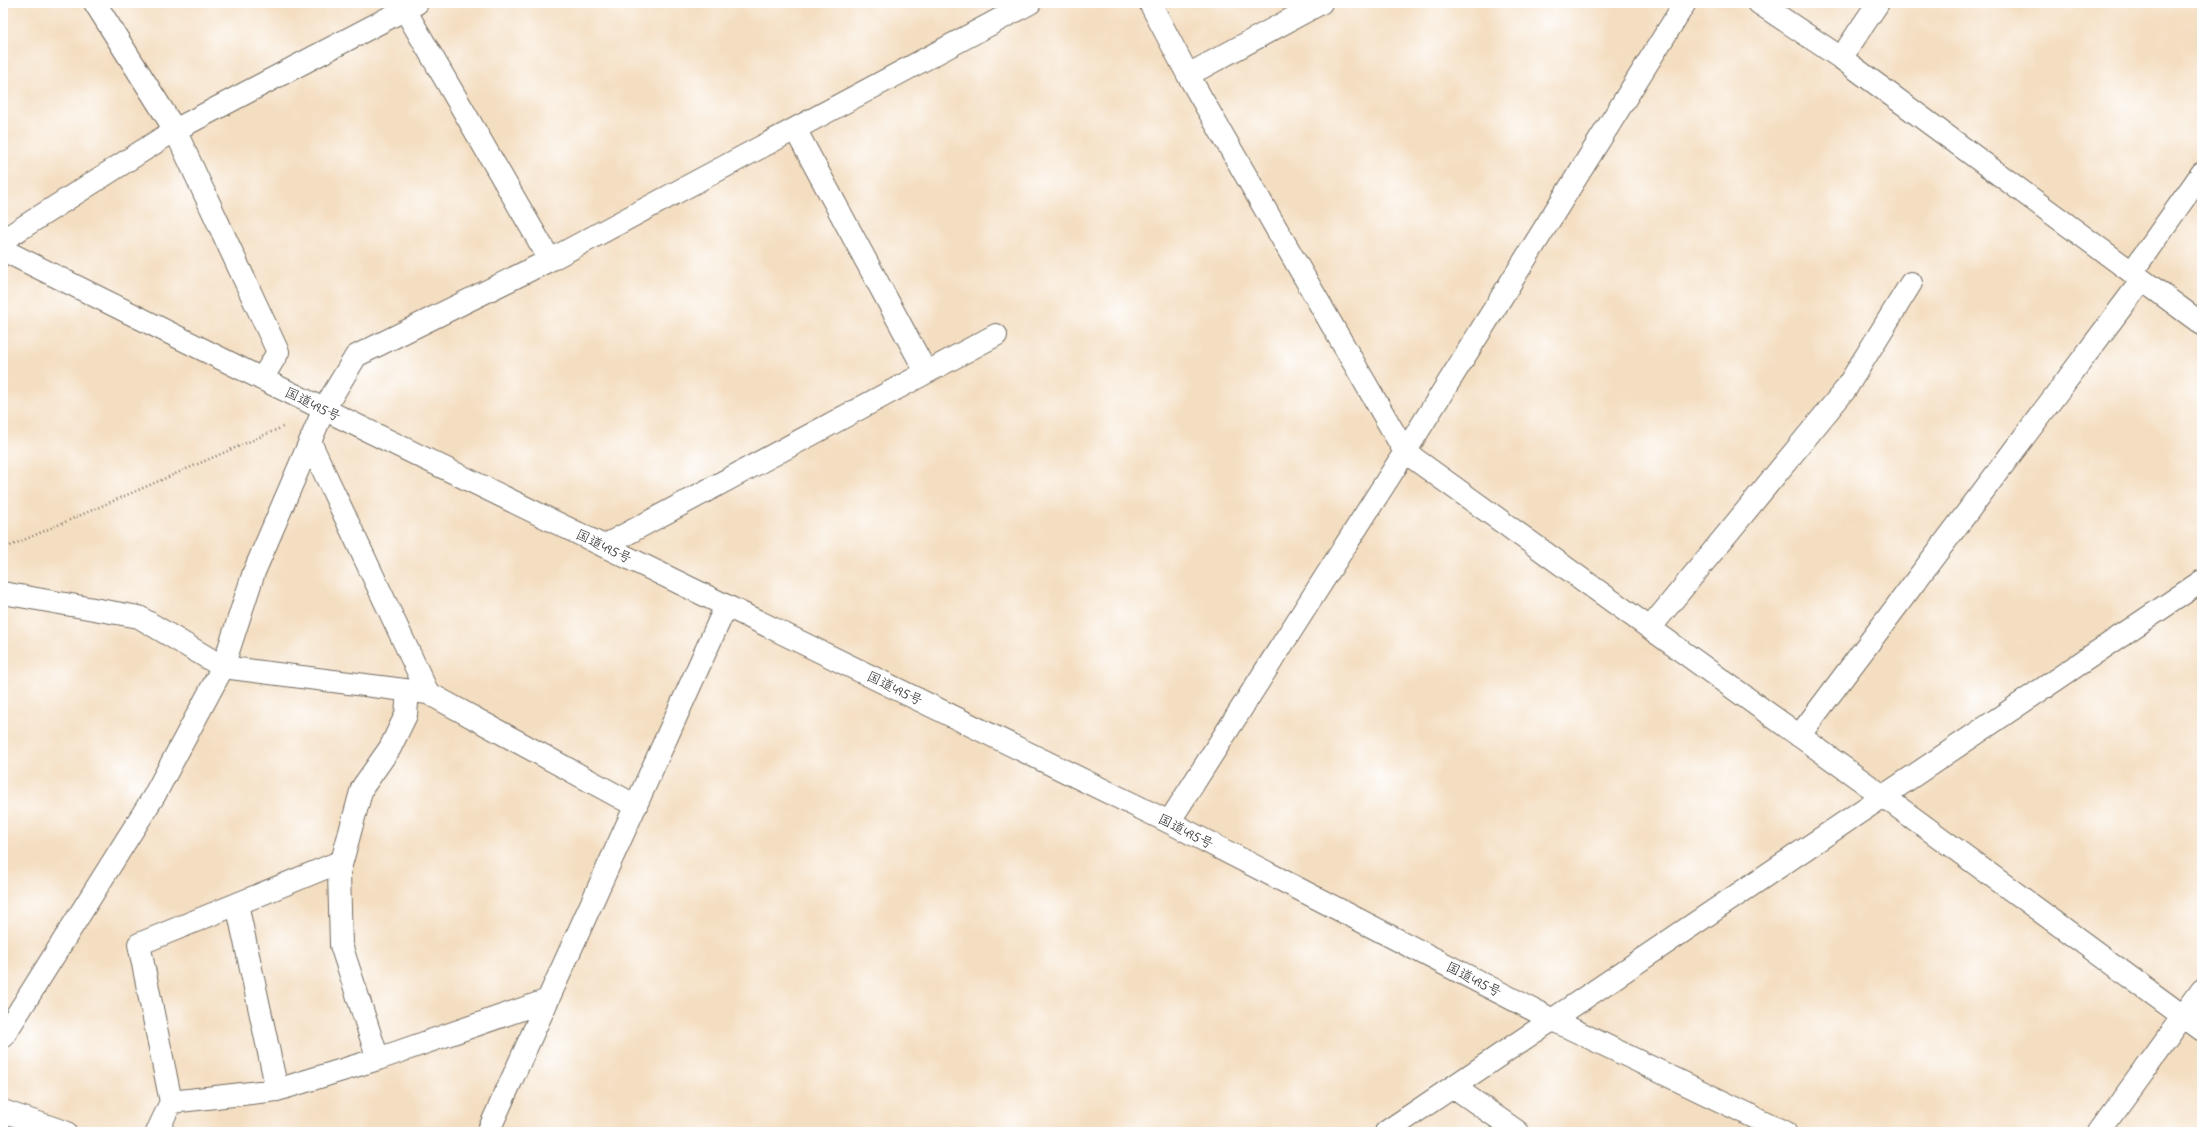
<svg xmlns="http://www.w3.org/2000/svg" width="2205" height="1135" viewBox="0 0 2205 1135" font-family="'Indie Flower','Klee One',sans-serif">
<rect width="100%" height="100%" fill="#fff"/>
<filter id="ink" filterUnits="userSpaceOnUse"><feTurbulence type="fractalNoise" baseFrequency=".025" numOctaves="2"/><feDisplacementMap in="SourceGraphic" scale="8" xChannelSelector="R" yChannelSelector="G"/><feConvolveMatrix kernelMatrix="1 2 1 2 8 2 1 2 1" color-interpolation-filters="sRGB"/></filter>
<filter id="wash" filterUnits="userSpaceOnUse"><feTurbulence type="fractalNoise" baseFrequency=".012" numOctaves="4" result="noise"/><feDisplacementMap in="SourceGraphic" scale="16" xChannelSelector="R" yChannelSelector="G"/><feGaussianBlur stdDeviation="0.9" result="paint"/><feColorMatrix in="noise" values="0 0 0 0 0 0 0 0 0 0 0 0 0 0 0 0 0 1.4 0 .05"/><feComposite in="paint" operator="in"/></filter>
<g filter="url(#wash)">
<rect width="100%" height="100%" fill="#f4dec1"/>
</g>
<g filter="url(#ink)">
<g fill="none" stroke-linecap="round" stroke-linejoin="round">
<g stroke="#716a60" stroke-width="24">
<path id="minor" d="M95 3 175 130 278 352 262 379
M401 3 550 260
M1150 3 1188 75 1405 452 1883 796 2202 1030
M1759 3 1841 58 2202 324
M1841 58 1878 3
M1188 75 1321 3
M795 129 926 372
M3 240 175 130 417 3
M2132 272 2202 173
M310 442 428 693
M604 546 996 335
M3 593 139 617 223 667 428 693 636 806
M1650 628 1845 390 1911 283
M1799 736 2142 280
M1169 822 1405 452 1685 3
M237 904 277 1090
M3 1037 154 796 223 667 254 572 324 409 356 356 550 260 1030 3
M378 1059 341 945 339 872 362 788 390 748 406 715 408 691
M1454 1087 1518 1132
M171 1102 139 944 342 861
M3 1111 65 1132
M157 1132 171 1102 277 1090 378 1059 548 1000
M488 1132 726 606
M1386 1132 2202 581
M2099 1132 2202 990"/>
</g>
<g stroke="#716a60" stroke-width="24">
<path id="highway" d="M3 250 262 379 1169 822 1553 1020 1785 1132"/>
</g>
<path stroke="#716a60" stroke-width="2.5" stroke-dasharray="1 3" stroke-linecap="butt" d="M3 549 285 426"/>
<use href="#minor" stroke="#fff" stroke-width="22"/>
<use href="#highway" stroke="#fff" stroke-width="22"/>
</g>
</g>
<g text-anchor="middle" stroke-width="3" stroke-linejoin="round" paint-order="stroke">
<g font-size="14" fill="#2b2b2b" stroke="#fff">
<text transform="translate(313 404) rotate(26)" y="5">国道495号</text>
<text transform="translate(604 546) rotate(26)" y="5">国道495号</text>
<text transform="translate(895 688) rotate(26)" y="5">国道495号</text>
<text transform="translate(1186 831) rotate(27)" y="5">国道495号</text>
<text transform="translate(1474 979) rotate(27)" y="5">国道495号</text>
</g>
</g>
<rect width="2205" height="1135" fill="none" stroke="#fff" stroke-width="16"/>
</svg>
